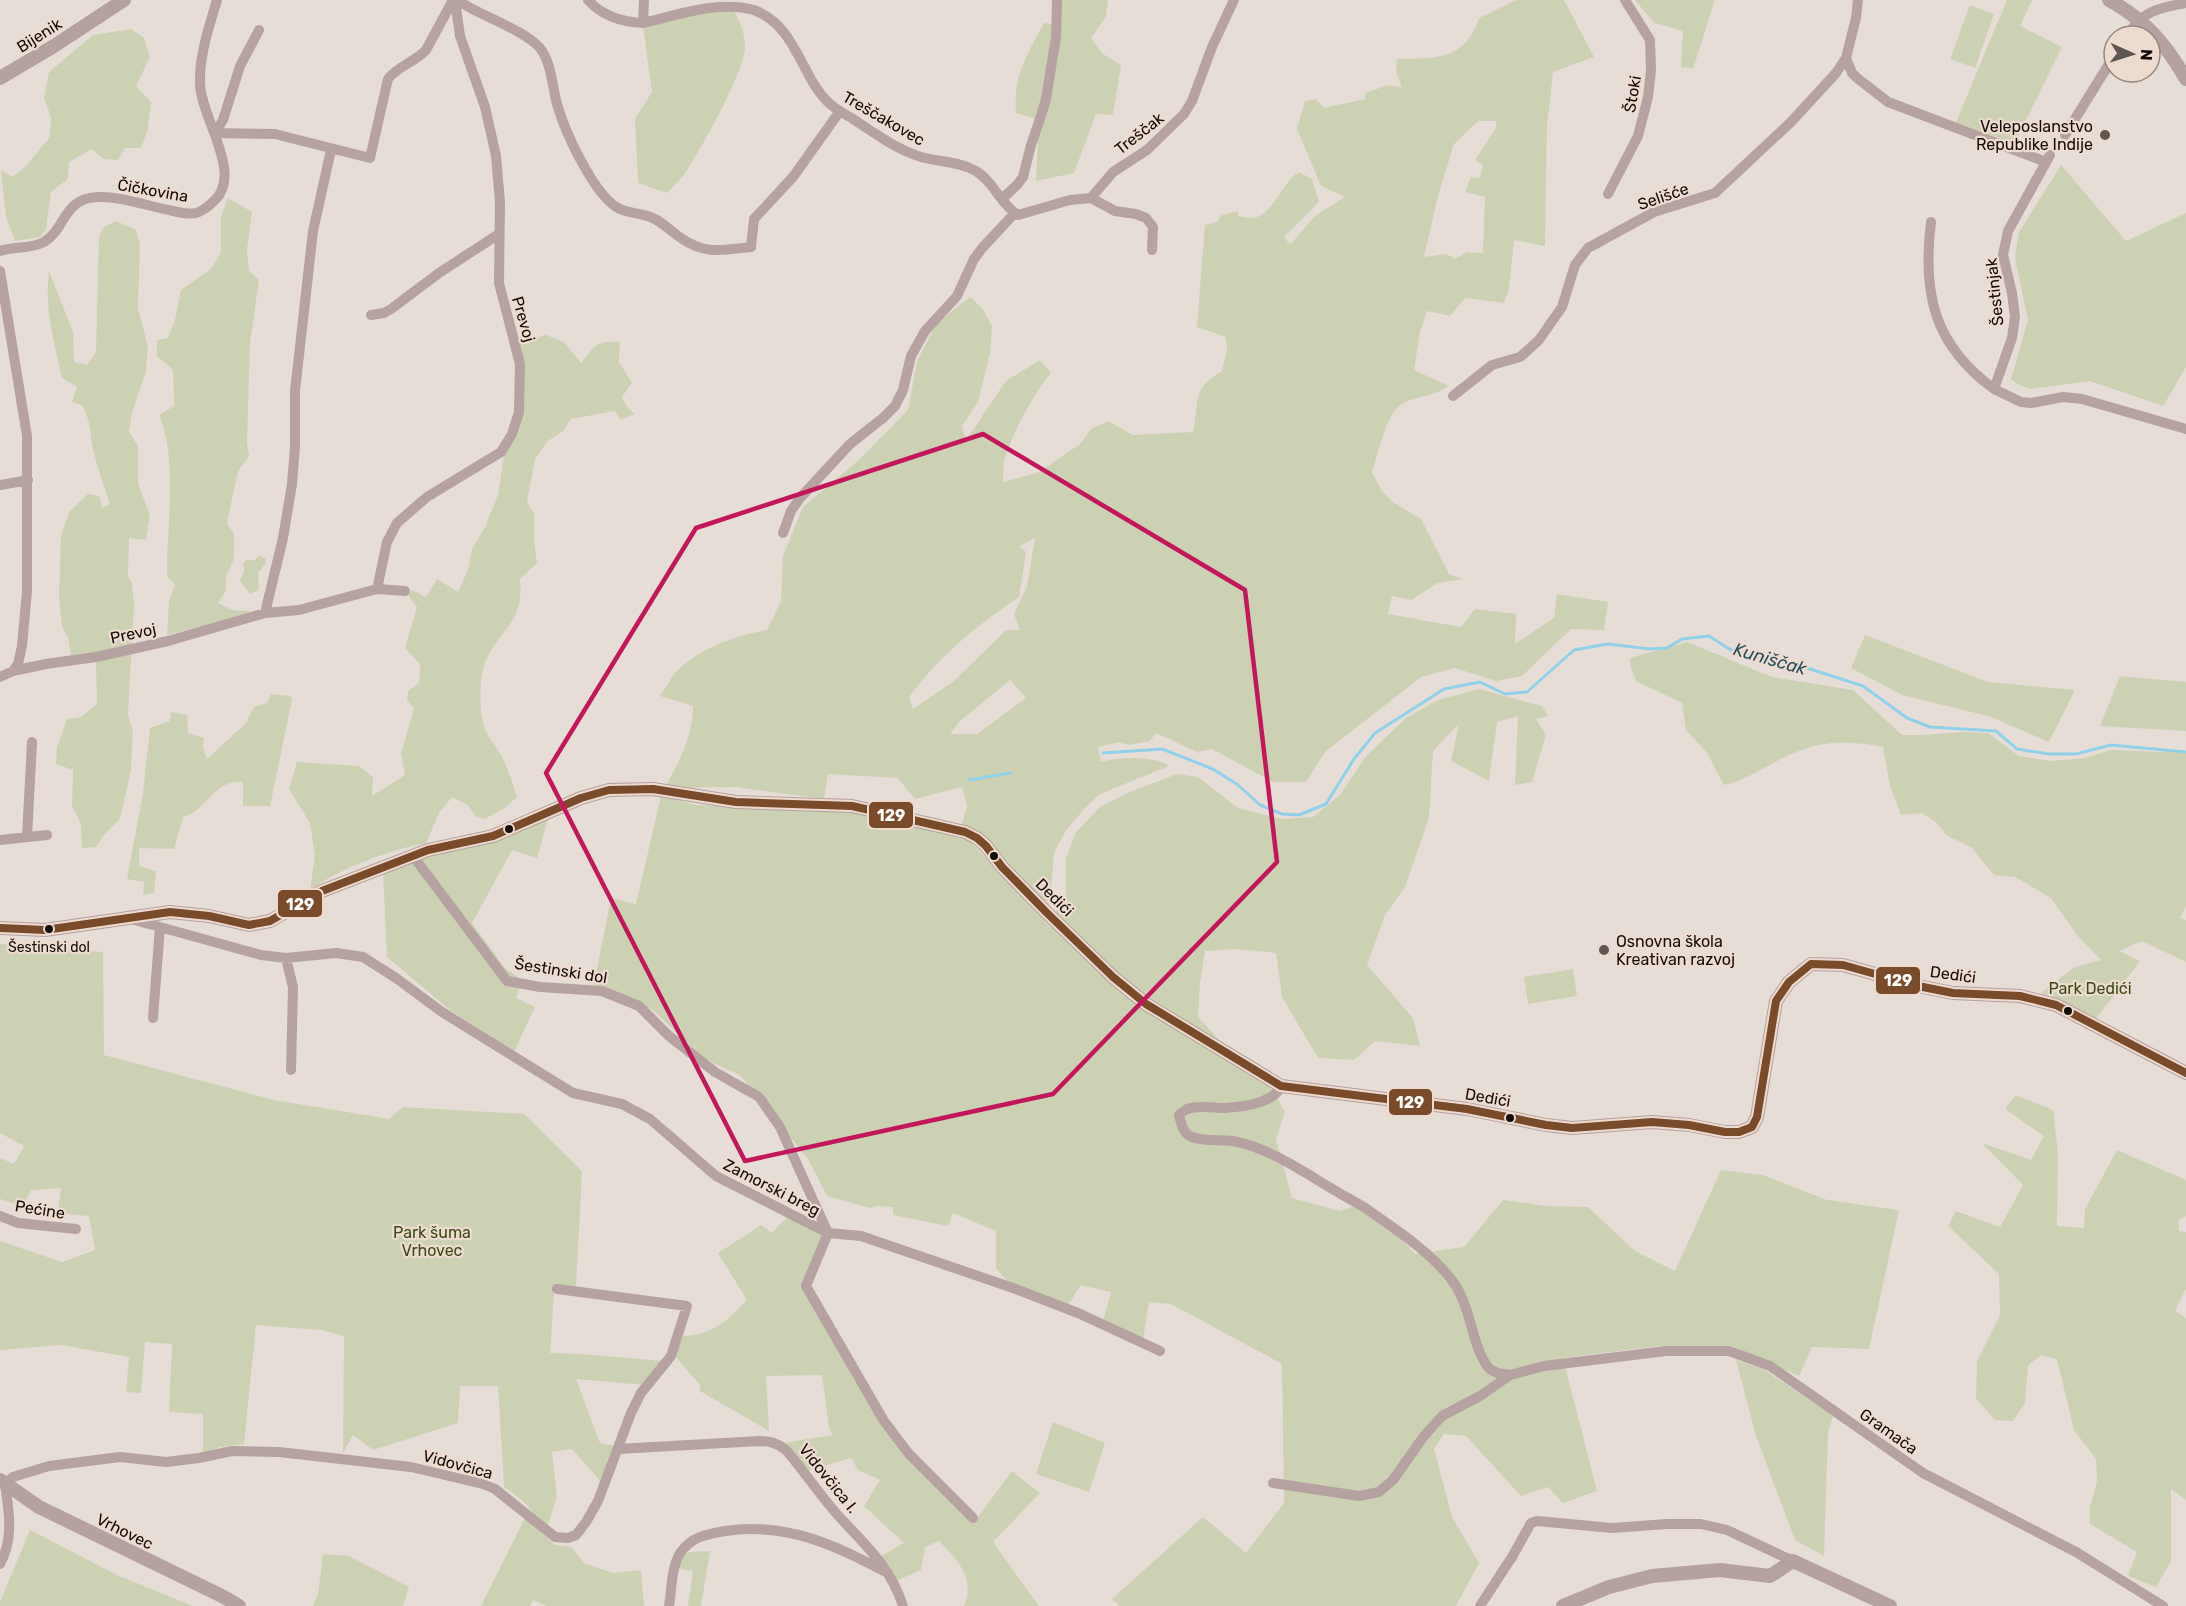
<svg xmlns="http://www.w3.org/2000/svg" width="2186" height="1606" viewBox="0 0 2186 1606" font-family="Rubik,sans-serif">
<rect width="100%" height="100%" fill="#e7ddd7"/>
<path fill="#ccd1b4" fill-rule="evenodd" d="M1061 0H1108L1106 17 1091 38 1103 54 1121 65 1113 115 1096 114 1074 173 1036 181 1039 120 1016 113C1013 75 1027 55 1044 23L1060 25Z
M1516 0H1564L1594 57 1553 72 1547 127 1545 246 1514 240 1509 289 1504 303 1465 298 1450 316 1427 311 1420 332 1414 370 1449 386C1433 397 1418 395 1402 404 1386 413 1378 455 1372 472L1381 490 1393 502 1421 519 1449 574 1463 579 1438 583 1411 600 1392 596 1388 614 1461 627 1475 609 1516 614 1515 644 1554 618 1557 594 1608 602 1604 630 1571 629 1522 676 1496 681 1455 668 1421 677 1325 752 1306 782H1273L1212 749 1197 752 1156 733 1150 741 1129 745 1119 742 1098 747 1101 762C1118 757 1154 755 1169 766L1100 794 1086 807 1067 829 1054 852 1050 902C1020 898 997 834 962 824L967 806 962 787 915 799 898 778 828 774 824 799 735 787 665 788C679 761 693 737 693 706L660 696C666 688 671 676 679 669 703 647 735 636 767 630L781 601 783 556 803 507 861 458 908 410 917 362 936 324 970 297 982 308 992 326 990 353 978 402 962 426 966 440 1006 381 1040 360 1051 373C1035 391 1012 434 1005 458 1003 465 1003 475 1003 482L1039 472 1080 444 1091 429 1108 421 1133 435 1193 432C1200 401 1190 390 1222 371L1227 350 1226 337 1197 327 1205 225 1217 222 1222 215 1238 211V216C1243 217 1252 219 1257 217 1276 209 1281 183 1299 172L1312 179 1319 202 1284 237 1290 245 1315 216 1345 197 1321 186 1297 129 1305 101 1316 99 1324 108 1365 99V93L1388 85 1402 87 1396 72 1397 59C1436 58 1465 61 1479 18ZM1478 121H1496V128L1475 160 1483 165 1480 178 1471 177 1465 192 1485 197 1483 253 1467 252 1455 259 1447 254 1424 257 1438 196 1454 144ZM1035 538 1027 586 1014 614 1020 630H1006L954 681 913 709 909 697C940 655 976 626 1019 597L1026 552 1020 546ZM1010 680 1026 698 977 734H950L960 721Z
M1635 0H1715L1693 69 1681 67 1683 31 1654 23Z
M2007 0H2032L2020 26 2062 47 2014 144 1956 122Z
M1970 5 1994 14 1975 68 1950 59Z
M701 11H734C740 22 745 33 745 46 745 71 703 145 688 169 682 178 674 185 667 193L638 183 635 119 652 92 643 27Z
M131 29 144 38 150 57 136 86 151 102 148 129 141 148H125L118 160 103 159 92 149 69 162 68 179 51 192 46 229 40 237 15 241 6 217 1 170 13 177 26 166 50 137 51 117 44 98 49 72 93 35Z
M2061 165 2126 241 2186 213V367L2163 406 2090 381 2030 389 2019 385 2011 379 2028 320 2015 258 2019 232Z
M228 198 252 212 247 249 249 271 259 280 250 343 247 442 249 456 238 471 227 523 234 534V559L226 576V591L218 603 232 610 250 611 246 615 167 635 169 601 175 584 167 577C166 524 179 465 159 415L174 406 173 370 157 356V340L168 338 175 320 181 290 211 269 221 252V216Z
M116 221 136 230 140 244 138 308 148 347 146 372 132 413 129 432 138 446V484L150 515 146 540 129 538 128 576 132 583 134 606 128 714 133 732 131 770 120 819 104 835 96 847 82 848 81 824 72 806 73 770 56 764 57 747 67 719 81 717 97 704 96 660 72 663 68 637 62 627 59 597 61 535 70 511 88 494 100 496 102 508 110 504C104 486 98 469 93 450 90 433 91 421 82 405L72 402 77 387 62 378C54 342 44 308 49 271L73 332 74 362 87 365 96 352 99 236 104 227Z
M546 335 564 342 581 363C595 346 596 340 620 342L619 362 632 383 622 397 628 408 635 414 621 420 615 411 571 419 563 431 548 441 535 459 527 502 534 514V540L537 563 520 579C524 622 504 625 487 658 480 670 479 703 482 717 484 733 490 737 498 750 507 764 512 781 517 797L506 807 485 819 476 817 468 805 452 797 439 813 426 843C389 850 341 868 310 890L315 856 310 823 289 789 297 762 359 766 373 777 372 796 405 775 401 753 414 709 407 700 408 691 419 683 420 664 405 648 417 607 408 595 412 590 426 597 437 579 458 592 468 570 472 549 485 527 498 495 504 455 519 431 523 409 519 343Z
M260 556 265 558 266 563 258 573 259 584 258 590 250 594 240 581 244 571 243 563 247 560H254Z
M1865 635 1988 682 2075 690 2049 742 1988 716 1902 695 1851 668Z
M1687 642 1772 677 1853 690 1902 735H1921L1963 732 1988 733 2019 756 2051 761 2085 758 2111 750 2186 753V906L2180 918 2186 920V962L2142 941 2119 951 2140 961 2096 1019 2059 1000 2041 993 2075 967 2101 960 2078 936 2051 898 2015 877 1994 875 1971 847 1946 835 1936 822 1922 813 1901 815 1890 786 1883 747C1845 740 1823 740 1787 756 1765 766 1748 780 1724 785L1707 753 1686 730 1682 703 1636 681 1631 668 1630 658Z
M2120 676 2186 682V731L2100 726Z
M1479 689 1542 706 1548 716 1536 719 1546 735 1532 782 1515 785 1518 716 1497 722 1489 781 1451 761 1459 724 1433 751 1429 818 1405 887 1385 915 1367 965 1413 1018 1420 1046 1375 1041 1354 1060 1318 1058 1282 997 1276 953 1237 949 1205 951 1200 984 1198 1017 1222 1043 1258 1063 1285 1112 1276 1139 1292 1198 1340 1211 1366 1202 1415 1254 1464 1247 1503 1200 1547 1206 1588 1207 1635 1251 1675 1271 1721 1170 1763 1175 1827 1200 1899 1210 1869 1349 1812 1347 1799 1376 1732 1346H1659L1563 1358 1597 1491 1563 1503 1548 1487 1521 1496 1466 1436 1444 1434 1434 1449 1452 1517 1479 1563 1456 1606H1120L1112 1599 1203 1517 1246 1553 1284 1503 1282 1364 1171 1304 1149 1302 1143 1339 1103 1321 1111 1292 1081 1285 1068 1305 1010 1284 996 1268V1231L953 1213 948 1226 893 1215V1207L876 1206 870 1208 827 1196 808 1159 740 1075 715 1064 699 1054 653 1010 594 984 611 898 636 904 661 796 697 805 859 811 970 841 1051 928 1056 911 1066 898V858L1076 832 1100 807 1130 792 1177 774 1198 777 1238 808 1282 819 1313 817 1340 795 1366 756 1406 718 1438 700Z
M271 694 290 696 292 700 270 806H243V782C214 779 205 813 183 817L174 849 139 848V866L156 871 154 893 143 895 144 882 127 879 143 793 150 728 170 721 171 712 187 715 188 733 204 738 203 747 207 759 246 723 254 707 267 703Z
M549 815 537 858 512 850 472 923 505 968 522 980 516 998 535 1007 514 1052 450 1010 387 957 383 872Z
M0 944 103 952 104 1055 274 1100 389 1119 403 1107 524 1114 582 1171 576 1288 554 1292 550 1353 582 1354 664 1361 645 1385 576 1379 600 1443 616 1446 601 1482 572 1449 552 1452 557 1496 547 1528 522 1500 504 1487 498 1386H460L458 1423 373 1450 353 1435 343 1453 344 1336 321 1330 256 1325 244 1444 220 1447 203 1453V1414L169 1412 172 1344 145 1342 141 1393 126 1392 129 1357 61 1345 0 1350V1241L62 1262 95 1250 89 1216 58 1213 61 1188 31 1190 23 1206 0 1199V1158L14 1164 24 1146 0 1133Z
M1573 969 1577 996 1528 1004 1524 977Z
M2016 1095 2053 1110 2058 1154 2057 1226 2084 1228 2085 1209 2117 1150 2186 1180V1216L2179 1220V1231L2186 1232V1289L2175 1311 2186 1318V1500L2171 1489V1561L2156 1587 2128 1576 2137 1552 2090 1524V1508L2097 1481 2096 1459 2074 1430 2057 1359 2041 1355 2028 1365 2025 1403 2013 1421 1995 1420 1976 1399 1977 1361 2000 1315 1999 1274 1948 1226 1956 1211 2000 1227 2023 1185 1982 1143 2031 1160 2044 1136 2005 1109Z
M787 1217 823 1234 802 1285 885 1428 975 1521 1012 1471 1040 1493 993 1542 1039 1606H964C976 1579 957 1559 939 1541L925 1547 921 1570 896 1581 881 1556 904 1543 864 1506 880 1480 858 1470 851 1458 807 1471 783 1443 833 1435 829 1429 822 1375 766 1376 769 1431 700 1391V1385L675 1356 682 1336C713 1335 727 1321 747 1300L718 1253 761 1225 772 1233Z
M1736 1360 1763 1369 1833 1416 1828 1433 1824 1556 1795 1540 1756 1436Z
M1053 1422 1105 1443 1089 1492 1036 1474Z
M525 1518 555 1545 571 1547 584 1563 613 1573 641 1570 644 1606H546L533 1600 530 1606H481Z
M30 1530 117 1575 193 1606H0V1602Z
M710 1551 701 1606H688L693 1571 679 1569C686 1548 689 1552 710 1551Z
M323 1554 349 1556 409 1587 403 1606H313L318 1594Z"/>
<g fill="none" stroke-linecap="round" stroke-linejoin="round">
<path stroke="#91d0e9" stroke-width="3" d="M1103 753 1162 749 1213 769 1238 785 1260 805 1282 814 1299 815 1326 804 1354 759 1375 733 1444 689 1480 682 1505 694 1527 692 1574 650 1608 644 1650 649 1667 648 1682 639 1709 636 1729 649 1752 656 1807 668 1863 686 1907 718 1930 727 1996 731 2017 749 2049 754H2076L2111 745 2186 752
M970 780 1010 773"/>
<path stroke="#b6a2a1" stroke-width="10" d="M457 0C478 15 523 29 540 48 551 62 552 84 556 100 563 128 594 197 620 209 631 214 644 213 655 219 664 224 672 232 681 238 705 255 723 250 751 247L754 219 793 177 840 111
M588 0C602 16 622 22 643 23 678 15 718 0 754 10 798 27 800 77 830 104 837 110 845 114 853 119 874 133 896 149 921 157 938 162 958 161 974 170 993 180 1000 204 1018 215L1070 200 1091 198
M643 23 644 0
M2127 36C2142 11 2158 8 2186 3
M1846 58 1852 73 1857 78 1888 102 2046 162
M215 133 275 134 370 158 388 79C398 66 415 62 426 50L453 0
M215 133 223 120 240 66 259 30
M2065 135 2114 56
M1608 194 1638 136 1648 97 1651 70 1650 40 1625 0
M1002 199 1017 185 1023 177 1031 145 1041 116 1046 99 1056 37 1057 0
M1931 222C1922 294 1934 345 1994 389L2012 338 2015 317 2012 293 2003 255 2008 231 2050 155
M1152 250 1153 227 1146 218 1136 214 1115 211 1091 198 1113 172 1147 150 1184 114 1192 101 1212 47 1234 0
M0 251C14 246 32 249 44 242 66 229 63 198 98 197 121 196 147 206 169 210 177 212 188 215 196 213 203 211 210 205 215 200 243 173 201 118 200 84 199 56 209 27 217 0
M0 271 27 436V591L22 646 18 664 13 671
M371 315 384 313 391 309 439 273 499 234
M1994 389 2021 402 2031 403 2063 397 2082 399 2186 429
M1453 396 1492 365 1520 357 1539 340 1562 307 1575 265 1588 248 1654 212 1715 193 1791 122 1836 73 1846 58 1856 18 1858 0
M0 485 28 480
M783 533 791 511 800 498 850 444 883 418 895 406 903 390 911 356 925 331 957 296 974 259 983 247 1015 213
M377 589 405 591
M265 613 283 538 292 484 295 446V391L313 231 331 150
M0 677 13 671 46 664 96 657 168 641 265 613 299 610 377 589 387 542 397 523 427 497 501 452 512 434 519 412 520 364 499 283 500 202 496 156 485 107 460 36 455 0
M27 837 32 742
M0 840 47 835
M413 856 507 981 540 987 602 991 639 1006 669 1036 715 1072 759 1097 780 1127 828 1233 806 1286 884 1421 909 1454 973 1518
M131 919 261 955 286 958 336 953 363 957 396 978 442 1012 573 1093 622 1104 650 1119 716 1176 828 1233 861 1236 1013 1288 1078 1313 1160 1351
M286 958 293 987 291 1070
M153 1018 160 927
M1281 1086C1274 1103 1243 1107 1225 1108 1214 1108 1198 1105 1187 1109 1186 1109 1180 1114 1179 1115 1181 1123 1183 1134 1192 1137 1206 1142 1219 1139 1233 1141 1268 1147 1305 1173 1336 1191 1347 1198 1360 1204 1371 1212 1400 1232 1434 1255 1454 1283 1471 1307 1473 1351 1489 1368 1495 1374 1503 1374 1510 1375
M0 1216 18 1223 76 1229
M618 1449 759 1441C770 1441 777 1443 786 1450 803 1470 818 1492 835 1512 863 1543 890 1565 903 1606
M1273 1483 1359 1496 1379 1492 1393 1480 1424 1436 1442 1416 1480 1396 1510 1375 1544 1366 1666 1351H1729L1770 1366 1923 1473 2076 1552 2163 1606
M0 1564C14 1538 9 1512 5 1484L13 1477 49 1466 120 1457 166 1462 199 1458 232 1451 279 1452 411 1467 483 1484 495 1489 555 1537 568 1538 576 1535 586 1522 598 1501 631 1413 641 1393 671 1356 687 1306 557 1289
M669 1606C672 1589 671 1566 681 1552 692 1536 708 1534 725 1531 788 1522 834 1545 888 1573
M1480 1606 1512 1557 1531 1523 1537 1521 1612 1528 1667 1524H1701L1727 1530 1793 1561"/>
<path stroke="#b5a19f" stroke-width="14" d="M2109 0C2145 20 2165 43 2186 79
M0 78 54 46 124 0
M0 928 45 930 170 912 209 916 249 925 270 921 322 891 428 850 493 836 581 798 609 790 653 789 736 802 852 806 965 832 977 838 986 846 1002 867 1046 912 1113 977 1146 1004 1281 1086 1467 1109 1546 1125 1572 1128 1652 1122 1689 1125 1725 1132H1739L1752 1127 1757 1117 1776 1001 1789 982 1811 964 1843 965 1918 986 1953 993 2020 996 2056 1005 2186 1073
M0 1480 39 1507 222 1596 239 1606
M1563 1606 1609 1587 1652 1576 1720 1570 1770 1576 1793 1561 1890 1606"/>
<g stroke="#eedbd0" stroke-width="12">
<path id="bus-1" d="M0 928 45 930 170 912 209 916 249 925 270 921 322 891 428 850 493 836 581 798 609 790 653 789 736 802 852 806 965 832 977 838 986 846 1002 867 1046 912 1113 977 1146 1004 1281 1086 1467 1109 1546 1125 1572 1128 1652 1122 1689 1125 1725 1132H1739L1752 1127 1757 1117 1776 1001 1789 982 1811 964 1843 965 1918 986 1953 993 2020 996 2056 1005 2186 1073"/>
</g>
<use href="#bus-1" stroke="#7a4b2a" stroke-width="8"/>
</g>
<path fill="none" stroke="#c2185b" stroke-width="4.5" stroke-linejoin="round" d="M983 434 1245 590 1277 862 1053 1094 745 1161 546 773 696 528Z"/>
<g fill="#5d5651" stroke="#eedbd0" stroke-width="2">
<circle cx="2105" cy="135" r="6"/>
<circle cx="1604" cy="950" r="6"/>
</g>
<g fill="#130d09" stroke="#eedbd0" stroke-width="2">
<circle cx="509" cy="829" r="5"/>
<circle cx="994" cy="856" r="5"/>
<circle cx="49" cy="929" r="5"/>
<circle cx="2068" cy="1011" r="5"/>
<circle cx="1510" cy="1118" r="5"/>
</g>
<g text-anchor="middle" stroke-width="4.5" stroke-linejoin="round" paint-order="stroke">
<g font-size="14" fill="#130d09" stroke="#eedbd0">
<text x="49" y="952">Šestinski dol</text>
</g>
<g font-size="16" fill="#130d09" stroke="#eedbd0">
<text transform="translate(39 35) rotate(-32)" y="6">Bijenik</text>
<text transform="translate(1632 94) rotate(-80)" y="6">Štoki</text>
<text transform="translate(884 118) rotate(30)" y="6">Treščakovec</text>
<text transform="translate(1139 133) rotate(-38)" y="6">Treščak</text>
<text transform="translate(153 190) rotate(10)" y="6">Čičkovina</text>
<text transform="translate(1663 196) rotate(-19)" y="6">Selišće</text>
<text transform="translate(1994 292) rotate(-96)" y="6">Šestinjak</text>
<text transform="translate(524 319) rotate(74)" y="6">Prevoj</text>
<text transform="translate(133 633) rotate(-12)" y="6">Prevoj</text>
<text transform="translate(1055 897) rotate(45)" y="6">Dedići</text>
<text transform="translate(561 970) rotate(9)" y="6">Šestinski dol</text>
<text transform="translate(1953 974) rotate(8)" y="6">Dedići</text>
<text transform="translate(1488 1097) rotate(10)" y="6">Dedići</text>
<text transform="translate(772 1187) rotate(27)" y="6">Zamorski breg</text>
<text transform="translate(40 1209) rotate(9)" y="6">Pećine</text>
<text transform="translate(1889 1431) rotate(35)" y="6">Gramača</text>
<text transform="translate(458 1464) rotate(15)" y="6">Vidovčica</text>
<text transform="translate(829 1478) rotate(51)" y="6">Vidovčica I.</text>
<text transform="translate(125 1531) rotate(26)" y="6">Vrhovec</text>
</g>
<g font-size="16" fill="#130d09" stroke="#eedbd0" text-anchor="end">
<text x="2093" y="132">Veleposlanstvo<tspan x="2093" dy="18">Republike Indije</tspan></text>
<text x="1616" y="947" text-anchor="start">Osnovna škola<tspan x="1616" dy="18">Kreativan razvoj</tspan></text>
</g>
<g font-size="16" fill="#394a13" stroke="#eedbd0">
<text x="2090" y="994">Park Dedići</text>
<text x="432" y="1238">Park šuma<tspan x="432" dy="18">Vrhovec</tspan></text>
</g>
<g font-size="18" font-style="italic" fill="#275061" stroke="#eedbd0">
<text transform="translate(1770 659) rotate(16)" y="6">Kuniščak</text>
</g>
</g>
<g stroke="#eedbd0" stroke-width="2">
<rect x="868" y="801" width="46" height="28" rx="6" fill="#7a4b2a"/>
<rect x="277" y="889" width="46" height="29" rx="6" fill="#7a4b2a"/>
<rect x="1875" y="966" width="46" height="29" rx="6" fill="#7a4b2a"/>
<rect x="1388" y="1088" width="45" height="28" rx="6" fill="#7a4b2a"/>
</g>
<g font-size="16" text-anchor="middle" font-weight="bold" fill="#fff">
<text x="891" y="821">129</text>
<text x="300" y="910">129</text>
<text x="1898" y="986">129</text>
<text x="1410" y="1108">129</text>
</g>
<g transform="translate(2132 54) rotate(93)"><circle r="28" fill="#eedbd0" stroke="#968980" stroke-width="1.5"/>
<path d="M0-4.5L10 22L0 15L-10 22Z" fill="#5d5651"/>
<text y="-9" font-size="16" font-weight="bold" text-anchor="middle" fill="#130d09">N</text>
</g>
</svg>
